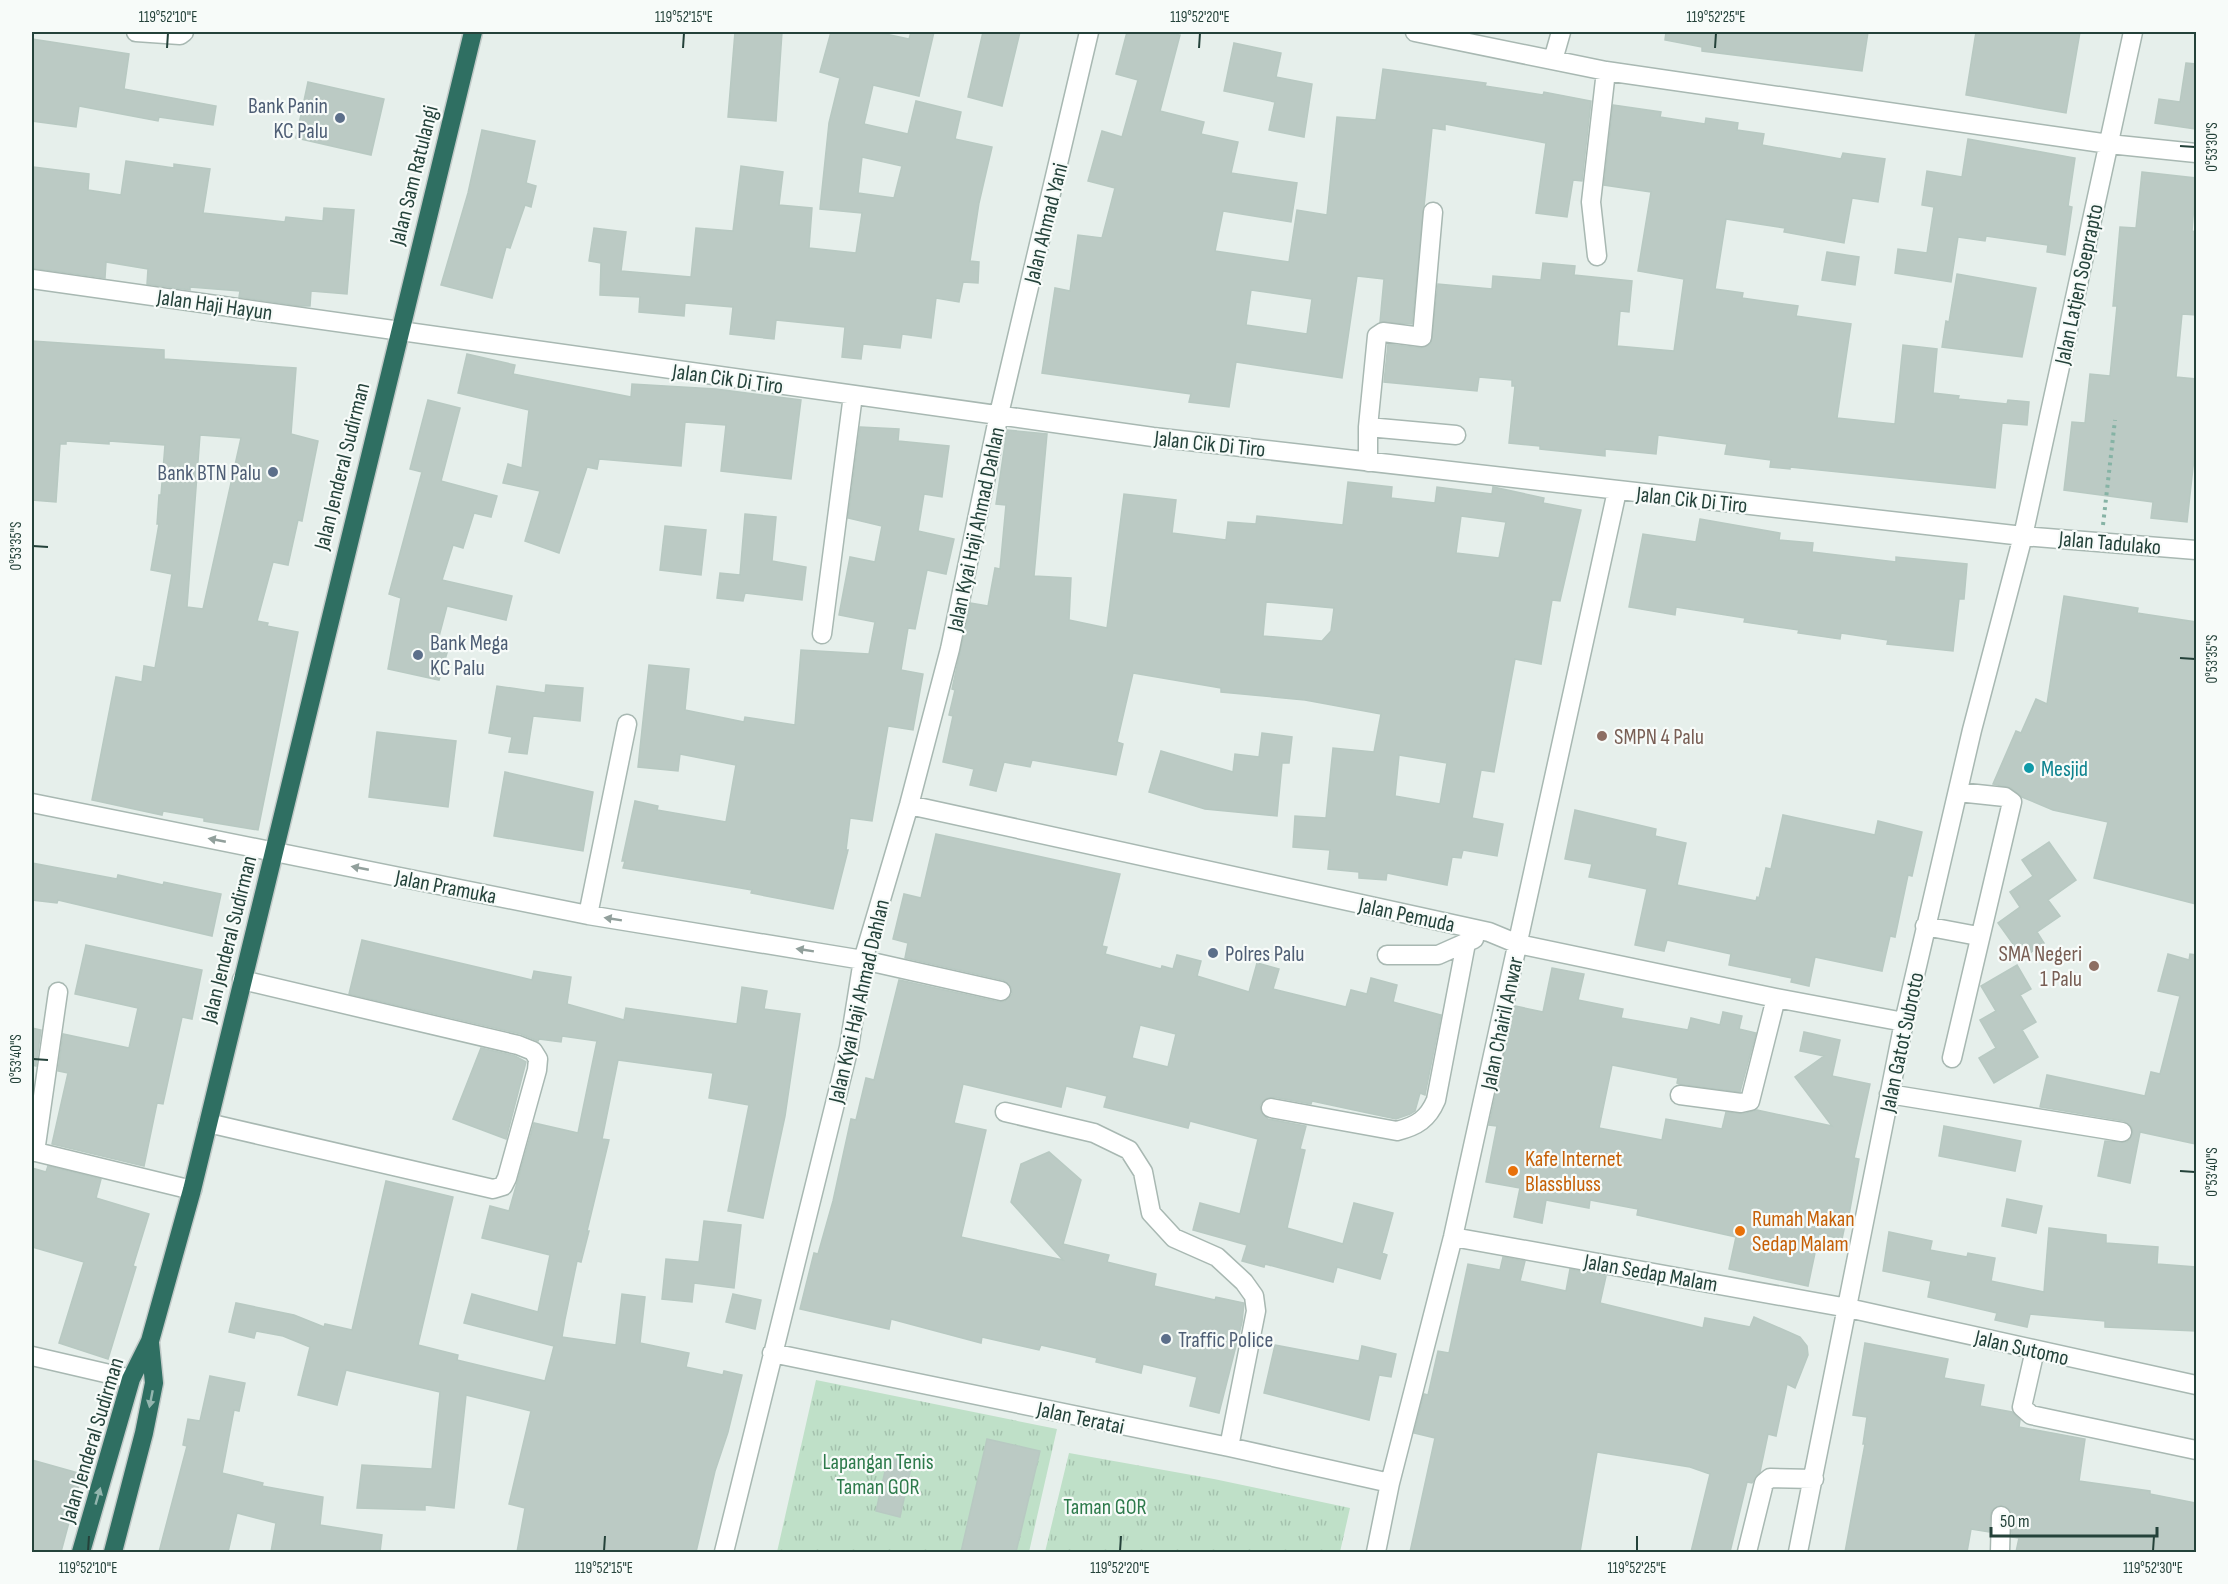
<svg xmlns="http://www.w3.org/2000/svg" width="2228" height="1584" viewBox="0 0 2228 1584" font-family="'Sofia Sans Condensed',sans-serif">
<defs>
<pattern id="park-tufts" width="24" height="20" patternUnits="userSpaceOnUse" patternTransform="scale(1.5)"><rect width="24" height="20" fill="#bfe0c8"/><path d="M3 7l-1-3M5 7V3M7 7l1-3M15 17l-1-3M17 17v-4M19 17l1-3" fill="none" stroke="#a4c1ad"/></pattern>
</defs>
<rect width="100%" height="100%" fill="#e6efeb"/>
<path fill="url(#park-tufts)" d="M816 1380 1057 1429 1029 1552H777Z
M1069 1453 1214 1479 1350 1508 1340 1552H1045Z"/>
<path fill="#bbcac4" stroke="#b8c9c2" stroke-width="1.5" fill-rule="evenodd" d="M735 32H782L776 121 728 117Z
M831 32H876L909 39 911 32H934L919 96 873 85 864 124 908 134 916 101 961 112 955 139 992 147 979 203 970 261 979 262 978 283 963 282 959 302 936 298 931 338 902 334 900 348 863 344 861 359 842 357 845 327 776 320 774 339 730 334 733 307 685 303 684 316 639 312 640 297 600 295 601 263 589 261 594 228 626 232 621 271 691 277 696 228 733 231 741 166 783 172 779 205 812 208 809 248 856 253 862 213 820 209 829 123 840 78 820 72ZM862 157 902 166 894 198 858 193Z
M983 32H1020L1002 106 968 97Z
M1127 32H1165L1180 35 1160 111 1204 122 1201 134 1238 142 1231 173 1297 183 1291 222 1223 211 1215 251 1289 262 1297 210 1327 215 1337 117 1376 120 1383 69 1486 83 1485 86 1543 95 1544 92 1591 101 1582 181 1573 180 1567 217 1536 213 1546 143 1445 124V130L1432 128 1412 324 1380 322 1384 279 1357 276 1342 378 1236 362 1229 407 1189 402 1191 394 1042 373 1055 288 1070 291 1078 235 1102 238 1115 188 1088 181 1102 131 1122 137 1138 80 1116 74ZM1251 290 1312 299 1307 334 1246 325Z
M1666 32H1868L1862 71 1702 51V47L1665 40Z
M1976 32H2080L2066 113 1966 95Z
M32 39 129 54 124 89 216 106 213 125 159 117 158 121 79 106 76 127 32 121Z
M1234 43 1281 53 1276 77 1312 84 1304 137 1269 130 1275 102 1224 91Z
M2186 63 2196 64 2195 129 2155 123 2159 99 2180 102Z
M308 82 384 99 371 155 296 138Z
M1613 105 1661 112 1660 117 1705 124 1706 118 1738 123 1737 130 1764 134 1762 145 1841 159 1843 153 1885 159 1878 202 1852 198 1844 243 1784 232 1785 228 1726 219 1715 289 1743 293 1742 298 1798 306 1796 316 1851 324 1837 418 1895 424 1903 345 1937 349 1933 393 1959 396 1958 399 2007 404 2008 400 2029 402 2027 425 2002 423 1995 488 1790 467V469L1770 467 1771 460 1725 454 1727 444 1658 435 1656 454 1605 449V456L1540 449V446L1509 443 1515 386H1512V380L1479 377 1477 391 1384 382 1388 344 1421 348 1431 343 1438 284 1492 289 1493 276 1541 280 1543 263 1575 266 1574 275 1632 281 1629 312 1620 311 1617 346 1674 351 1684 279 1638 271 1651 192 1604 185Z
M482 130 535 141 526 183 536 186 531 207 525 205 510 248 506 247 492 298 441 285 468 193Z
M1968 139 2075 158 2068 206 2072 207 2065 255 2047 252 2048 245 1986 236 1985 241 1958 237 1951 282 1895 273 1898 249 1927 253 1934 207 1922 205 1927 171 1962 177Z
M126 161 174 168V164L210 169 203 213 285 222 286 217 323 221 324 208 354 210 347 294 311 291 310 306H301L239 297 240 291 190 287V290L147 284 148 269 106 262 105 278 32 268 34 167 89 174 88 190 121 195Z
M2142 172 2196 178 2192 231 2196 232V315L2182 314 2176 377 2196 379V440L2187 522 2151 518 2153 502 2064 490 2072 422 2085 423 2090 374 2110 376 2117 306H2113L2120 227 2136 228Z
M1827 252 1859 257 1855 285 1822 280Z
M1957 274 2036 288 2022 357 1942 347 1946 321 1949 322Z
M32 341 164 350V359L296 368 291 434 318 441 302 521 298 520 288 565 273 562 257 621 268 623 267 626 298 632 258 830 204 821V818L163 811 162 815 92 800 116 677 142 682 144 666 155 668 172 574 151 570 159 524H157L159 495H161L165 445 109 441V444L66 441V444H60L56 502 32 500 34 442H32ZM200 435 241 438 203 609 187 607Z
M467 354 515 365 513 374 631 397 632 384 716 389 801 400 791 479 721 471 726 425 685 422 681 466 599 459 597 469 587 467 559 553 525 541 540 491 503 483 508 464 522 468 529 410 458 393Z
M428 400 460 408 441 481 497 496 491 517 474 513 463 548 453 545 442 580 512 596 506 620 447 606 437 644 449 646 439 680 388 669 401 598 389 594 422 472 410 469Z
M860 427 899 429 898 441 949 446 942 497 924 494 918 531 954 539 946 574 927 570 915 629 908 628 901 670 923 674 913 730 888 726 872 821 850 818 846 850H848L833 909 751 893 752 890 623 868 625 861H622L635 801 658 806 657 810 726 822 736 765 680 754 678 771 638 767 649 665 689 669 685 710 744 722 745 717 795 725 801 650 869 654 875 622 839 615 850 557 875 562 882 526 848 518Z
M1007 430 1047 434 1034 576 1071 578 1069 620 1107 628 1124 494 1176 500 1172 533 1226 540 1228 522 1256 524 1257 516 1343 525 1348 482 1392 487 1391 498 1435 503 1437 487 1492 494 1493 487 1544 498 1543 503 1581 510 1560 601 1552 600 1541 664 1515 659 1494 772 1481 770 1472 818 1503 824 1497 856 1463 850 1461 858 1452 857 1447 885 1387 873 1386 880 1359 878V872L1328 869 1330 850 1293 847 1295 816 1326 818 1333 748 1374 752 1381 714 1305 700 1221 692V688L1133 673 1117 742 1123 744 1116 775 1032 760 1030 767 1004 762 996 791 970 785 974 769 943 762 953 716 949 715 955 690 952 689 971 603 988 606 995 568 1000 569 1006 505 996 504ZM1461 516 1506 522 1499 558 1456 553ZM1266 602 1334 608 1331 631 1322 641 1263 636ZM1399 755 1447 763 1440 804 1395 796Z
M745 514 776 517 772 561 806 567 802 600 745 593 743 601 717 598 720 573 740 575Z
M1700 519 1780 533 1779 540 1813 543 1812 552 1896 562V557L1967 564 1964 599H1959L1953 651 1887 644 1888 640 1841 633 1840 639 1798 633 1799 630 1744 622 1745 618 1676 607 1675 615 1629 607 1643 534 1696 542Z
M665 526 706 530 701 575 660 570Z
M2064 596 2138 608 2137 613 2196 622V904L2094 878 2108 822 2053 810 2022 797 2011 788 1993 784 2016 731 2021 733 2036 699 2047 704Z
M546 685 583 688 580 721 533 716 527 754 509 752 512 737 489 733 497 686 545 693Z
M377 732 456 741 448 807 369 797Z
M1262 733 1292 737 1289 763H1282L1277 816 1205 809 1149 792 1161 751 1233 772 1235 754 1259 757Z
M505 772 593 792 583 851 494 836Z
M1575 810 1656 829 1655 836 1686 843 1677 885 1756 901 1757 897 1759 898 1766 868 1771 869 1783 815 1875 835 1878 821 1922 832 1912 876 1908 875 1895 937 1890 936 1882 971 1815 957 1809 986 1791 982 1792 978 1729 965 1731 954 1667 940 1664 951 1635 945 1647 889 1589 877 1592 864 1565 859Z
M936 834 1120 874 1102 946 1107 947 1105 954 1161 969 1162 966 1173 969 1177 955 1201 961 1197 976 1249 992 1257 963 1279 969 1273 989 1346 1007 1351 990 1367 994 1371 978 1397 985 1393 1002 1441 1015 1425 1095 1420 1093 1415 1111 1410 1114 1396 1119 1312 1101 1311 1104 1273 1097 1267 1098 1260 1105 1261 1112 1268 1119 1306 1126 1300 1149 1305 1150 1287 1228 1343 1244 1354 1203 1393 1213 1382 1253 1387 1255 1380 1279 1337 1267 1333 1282 1265 1264 1264 1267 1242 1261 1247 1245 1193 1230 1200 1203 1240 1214 1258 1139 1190 1121 1188 1128 1104 1107 1107 1096 1066 1086 1061 1107 963 1084 954 1123 986 1130 961 1237 1063 1260 1011 1202 1021 1164 1049 1152 1081 1180 1063 1244 1109 1255 1107 1262 1156 1274 1154 1286 1215 1300 1216 1297 1244 1303 1242 1322 1219 1413 1190 1406 1197 1377 1143 1364 1141 1373 1096 1362 1097 1358 1041 1345 1039 1350 982 1337 981 1343 891 1319 889 1329 800 1309 814 1253 818 1254 833 1201 851 1119 856 1120 866 1078 874 1080 899 980 999 1002 1005 1001 1012 994 1011 987 1003 980 905 958 908 943 893 939 904 894 921 898ZM1140 1025 1176 1034 1168 1067 1132 1058Z
M2049 842 2076 880 2048 900 2060 916 2037 932 2044 943 2023 958 1998 923 2020 907 2010 892 2033 876 2022 860Z
M32 863 117 879 118 875 163 885 164 882 221 894 212 936 58 900 57 903 32 900Z
M362 940 532 980 534 971 571 977 567 1004 624 1020 626 1008 737 1024 742 987 767 991 764 1009 800 1014 785 1116 763 1218 728 1211 749 1105 709 1098 713 1073 618 1060 602 1139 609 1140 587 1231H589L581 1262 577 1261 565 1319 562 1337 616 1345 622 1294 645 1297 640 1343 689 1353 686 1367 723 1375 724 1371 742 1375 728 1432 715 1471 696 1552H517L525 1508 509 1504 531 1411 466 1395 454 1508 425 1505V1510L357 1508 362 1465 432 1469 440 1392 346 1370 337 1405 298 1395 310 1347 283 1336 256 1331 254 1338 229 1332 236 1303 294 1315 324 1327 325 1324 352 1330 386 1181 453 1197 418 1345 458 1355 457 1360 545 1381 554 1346 464 1323 472 1294 538 1312 550 1255 482 1238 490 1206 509 1211 534 1123 578 1133 597 1041 562 1036 561 1042 539 1039 538 1041 521 1034 349 994Z
M86 945 202 970 192 1019 182 1017 163 1104 157 1103 144 1166 52 1144 68 1073 58 1071 63 1034 129 1048 138 1008 75 994Z
M2168 954 2189 960 2190 954 2196 955V1144L2140 1132 2130 1183 2098 1176 2105 1141 2127 1142 2133 1134 2132 1128 2124 1121 2040 1107 2047 1075 2145 1096 2151 1072 2160 1074 2180 996 2158 991Z
M2017 965 2031 989 2020 995 2036 1022 2022 1030 2038 1057 1994 1083 1979 1058 1996 1048 1980 1020 1996 1011 1981 986Z
M1552 968 1584 974 1578 1000 1623 1009 1621 1018 1688 1030 1691 1018 1720 1025 1723 1012 1742 1016 1739 1029 1756 1033 1740 1092 1679 1084 1677 1083 1678 1078 1612 1065 1599 1128 1662 1140 1666 1119 1722 1129 1726 1112 1743 1114 1757 1110 1832 1126 1795 1077 1824 1056 1800 1051 1804 1032 1840 1040 1832 1076 1870 1084 1854 1158 1859 1159 1849 1215H1847L1842 1239 1819 1234 1808 1286 1729 1269 1736 1237 1637 1215 1638 1209 1590 1200 1589 1208 1546 1200 1542 1223 1514 1217 1520 1188 1486 1182 1497 1126 1489 1125 1515 1006 1543 1012Z
M32 1028 41 1030 36 1066 32 1065Z
M481 1048 515 1056 526 1062 506 1139 453 1119Z
M1944 1126 2021 1141 2015 1171 1939 1156Z
M48 1166 101 1179 96 1198 149 1214 133 1266 136 1267 108 1359 59 1343 84 1262 32 1247V1168L46 1172Z
M2007 1199 2042 1206 2036 1233 2002 1226Z
M704 1221 741 1225 734 1288 694 1283 692 1302 662 1299 666 1259 699 1262Z
M2049 1228 2106 1235V1243L2158 1247 2157 1264 2196 1267V1331L2105 1327V1321L2030 1314 2027 1327 1995 1320 1997 1313 1928 1297 1931 1281 1883 1271 1889 1232 1932 1241 1930 1250 1967 1257 1968 1253 1995 1258 1991 1281 2044 1292Z
M1503 1257 1525 1261 1520 1281 1566 1291 1570 1269 1606 1276 1600 1303 1703 1328 1705 1318 1750 1327 1754 1317 1800 1337 1807 1346 1808 1355 1795 1388 1787 1384 1776 1436 1768 1434 1760 1472 1752 1483 1747 1482 1730 1552H1691L1710 1474 1690 1467 1597 1452 1580 1552H1410L1435 1438 1414 1433 1424 1394 1428 1395 1438 1351 1449 1353 1468 1264 1500 1270Z
M733 1294 761 1300 755 1329 726 1322Z
M1865 1343 1948 1359 1944 1378 1984 1385 1980 1406 2012 1412 2020 1420 2019 1427 2085 1439 2079 1481 2150 1491V1494L2196 1503V1552H2016L2019 1538 2012 1537 2011 1511 2001 1505 1991 1511 1989 1532 1971 1529 1967 1552H1845L1865 1444H1863L1867 1417 1853 1415Z
M1275 1345 1359 1361 1362 1346 1396 1354 1391 1377 1379 1375 1369 1420 1264 1393Z
M210 1376 245 1383 239 1411 234 1410 222 1473 263 1483 262 1486 323 1497 320 1525 382 1535 380 1552H271L276 1523 237 1513 228 1552H159L187 1446 183 1445 188 1419 200 1421Z
M987 1439 1040 1451 1016 1552H961Z
M888 1458 912 1463 900 1517 876 1511Z
M32 1460 82 1474 61 1552H32Z"/>
<g fill="none" stroke-linecap="round" stroke-linejoin="round">
<g stroke="#a8b8b2" stroke-width="21">
<path id="minor" d="M136 32 180 35 184 32
M1415 32 1606 71 2109 144 2196 153
M1553 60 1561 32
M1597 256 1591 202 1606 71
M32 279 1153 437 2023 536 2196 550
M1368 427 1456 435
M1368 462V427L1377 336 1383 332 1422 337 1433 212
M822 634 853 395
M32 803 588 915 863 960 1001 991
M909 805 1489 932 1518 944 1776 998 1904 1022
M588 915 627 724
M1925 926 1978 936
M1387 955H1438L1474 939
M1952 1058 2012 802 2005 797 1958 792
M1889 1094 2122 1132
M1680 1095 1741 1103 1750 1101 1776 998
M1271 1108 1397 1131C1417 1126 1428 1119 1436 1100L1466 943
M1005 1112 1094 1133 1129 1150 1143 1172 1151 1213 1174 1238 1217 1257 1244 1282 1254 1296 1256 1311 1229 1447
M208 1123 493 1189 503 1186 507 1178 537 1070 538 1059 533 1051 518 1045 242 980
M32 1151 192 1190
M35 1152 58 992
M1453 1237 1848 1308 2196 1385
M2035 1350 2022 1407 2031 1415 2196 1450
M772 1353 1229 1447 1390 1483
M32 1356 131 1379
M724 1552 849 1047 863 960 909 805 950 649 999 414 1089 32
M1376 1552 1390 1483 1453 1237 1617 491
M1747 1552 1764 1483 1770 1478 1814 1479
M1798 1552 1904 1022 1972 730 2023 536 2133 32
M2000 1552 2001 1516"/>
</g>
<g stroke="#c2cac8" stroke-width="21">
<path id="highway" d="M81 1552 131 1379 150 1341 192 1190 473 32
M113 1552 144 1433 154 1383 150 1343"/>
</g>
<path stroke="#86b3a5" stroke-width="4" stroke-dasharray="3 4.5" stroke-linecap="butt" d="M2103 525 2115 420"/>
<use href="#minor" stroke="#fff" stroke-width="18"/>
<use href="#highway" stroke="#2f6f62" stroke-width="18"/>
</g>
<defs><path id="oneway-solid" d="M-6-.8H1V-3.2L6.5 0L1 3.2V.8H-6Z" transform="scale(1.5)"/></defs>
<g fill="#92a09c">
<use href="#oneway-solid" transform="translate(217 840) rotate(-169)"/>
<use href="#oneway-solid" transform="translate(360 868) rotate(-169)"/>
<use href="#oneway-solid" transform="translate(613 919) rotate(-171)"/>
<use href="#oneway-solid" transform="translate(805 950) rotate(-171)"/>
</g>
<g fill="#93b5ae">
<use href="#oneway-solid" transform="translate(151 1399) rotate(101)"/>
<use href="#oneway-solid" transform="translate(98 1496) rotate(-74)"/>
</g>
<path fill="none" stroke="#24423a" stroke-width="2" d="M167 48 168 33M683 48 684 33M1199 48 1200 33M1715 48 1716 33M2180 146 2195 147M33 546 48 547M2180 658 2195 659M33 1059 48 1060M2180 1171 2195 1172M88 1551 89 1536M604 1551 605 1536M1120 1551 1121 1536M1637 1551V1536M2153 1551 2154 1536"/>
<g fill="#5c6f8a" stroke="#f7fbf9" stroke-width="2">
<circle cx="340" cy="118" r="6"/>
<circle cx="273" cy="472" r="6"/>
<circle cx="418" cy="655" r="6"/>
<circle cx="1213" cy="953" r="6"/>
<circle cx="1166" cy="1339" r="6"/>
</g>
<g fill="#8d6e63" stroke="#f7fbf9" stroke-width="2">
<circle cx="1602" cy="736" r="6"/>
<circle cx="2094" cy="966" r="6"/>
</g>
<circle fill="#0f9aa8" stroke="#f7fbf9" stroke-width="2" cx="2029" cy="768" r="6"/>
<g fill="#e8710a" stroke="#f7fbf9" stroke-width="2">
<circle cx="1513" cy="1171" r="6"/>
<circle cx="1740" cy="1231" r="6"/>
</g>
<g text-anchor="middle" stroke-width="4.5" stroke-linejoin="round" paint-order="stroke">
<g font-size="22" fill="#4e5e75" stroke="#f7fbf9" text-anchor="start">
<text x="328" y="113" text-anchor="end">Bank Panin<tspan x="328" dy="25">KC Palu</tspan></text>
<text x="261" y="480" text-anchor="end">Bank BTN Palu</text>
<text x="430" y="650">Bank Mega<tspan x="430" dy="25">KC Palu</tspan></text>
<text x="1225" y="961">Polres Palu</text>
<text x="1178" y="1347">Traffic Police</text>
</g>
<g font-size="22" fill="#24423a" stroke="#f7fbf9">
<text transform="translate(413 175) rotate(-76)" y="8">Jalan Sam Ratulangi</text>
<text transform="translate(1045 223) rotate(-76)" y="8">Jalan Ahmad Yani</text>
<text transform="translate(2078 284) rotate(-78)" y="8">Jalan Latjen Soeprapto</text>
<text transform="translate(215 304) rotate(8)" y="8">Jalan Haji Hayun</text>
<text transform="translate(728 378) rotate(8)" y="8">Jalan Cik Di Tiro</text>
<text transform="translate(1210 443) rotate(6)" y="8">Jalan Cik Di Tiro</text>
<text transform="translate(341 466) rotate(-76)" y="8">Jalan Jenderal Sudirman</text>
<text transform="translate(1692 499) rotate(6)" y="8">Jalan Cik Di Tiro</text>
<text transform="translate(975 529) rotate(-78)" y="8">Jalan Kyai Haji Ahmad Dahlan</text>
<text transform="translate(2110 542) rotate(5)" y="8">Jalan Tadulako</text>
<text transform="translate(446 886) rotate(11)" y="8">Jalan Pramuka</text>
<text transform="translate(1407 914) rotate(12)" y="8">Jalan Pemuda</text>
<text transform="translate(228 939) rotate(-76)" y="8">Jalan Jenderal Sudirman</text>
<text transform="translate(858 1001) rotate(-77)" y="8">Jalan Kyai Haji Ahmad Dahlan</text>
<text transform="translate(1501 1023) rotate(-78)" y="8">Jalan Chairil Anwar</text>
<text transform="translate(1901 1042) rotate(-78)" y="8">Jalan Gatot Subroto</text>
<text transform="translate(1651 1272) rotate(10)" y="8">Jalan Sedap Malam</text>
<text transform="translate(2022 1347) rotate(13)" y="8">Jalan Sutomo</text>
<text transform="translate(1081 1417) rotate(12)" y="8">Jalan Teratai</text>
<text transform="translate(91 1440) rotate(-73)" y="8">Jalan Jenderal Sudirman</text>
</g>
<g font-size="22" fill="#785e54" stroke="#f7fbf9" text-anchor="start">
<text x="1614" y="744">SMPN 4 Palu</text>
<text x="2082" y="961" text-anchor="end">SMA Negeri<tspan x="2082" dy="25">1 Palu</tspan></text>
</g>
<g font-size="22" fill="#0d838f" stroke="#f7fbf9" text-anchor="start">
<text x="2041" y="776">Mesjid</text>
</g>
<g font-size="22" fill="#c56008" stroke="#f7fbf9" text-anchor="start">
<text x="1525" y="1166">Kafe Internet<tspan x="1525" dy="25">Blassbluss</tspan></text>
<text x="1752" y="1226">Rumah Makan<tspan x="1752" dy="25">Sedap Malam</tspan></text>
</g>
<g font-size="22" fill="#2d7a4b" stroke="#f7fbf9">
<text x="878" y="1469">Lapangan Tenis<tspan x="878" dy="25">Taman GOR</tspan></text>
<text x="1105" y="1514">Taman GOR</text>
</g>
</g>
<rect width="2228" height="1584" fill="none" stroke="#f7fbf9" stroke-width="66"/>
<path d="M1991 1527v9h166v-9" fill="none" stroke="#24423a" stroke-width="3"/>
<text x="2000" y="1527" font-size="18" fill="#24423a" stroke="#f7fbf9" stroke-width="4.5" paint-order="stroke">50 m</text>
<rect x="33" y="33" width="2162" height="1518" fill="none" stroke="#24423a" stroke-width="2"/>
<g font-size="15" text-anchor="middle" fill="#24423a">
<text x="168" y="22">119°52'10"E</text>
<text x="684" y="22">119°52'15"E</text>
<text x="1200" y="22">119°52'20"E</text>
<text x="1716" y="22">119°52'25"E</text>
<text transform="translate(2212 147) rotate(-90)" y="5">0°53'30"S</text>
<text transform="translate(16 546) rotate(-90)" y="5">0°53'35"S</text>
<text transform="translate(2212 659) rotate(-90)" y="5">0°53'35"S</text>
<text transform="translate(16 1059) rotate(-90)" y="5">0°53'40"S</text>
<text transform="translate(2212 1172) rotate(-90)" y="5">0°53'40"S</text>
<text x="88" y="1573">119°52'10"E</text>
<text x="604" y="1573">119°52'15"E</text>
<text x="1120" y="1573">119°52'20"E</text>
<text x="1637" y="1573">119°52'25"E</text>
<text x="2153" y="1573">119°52'30"E</text>
</g>
</svg>
